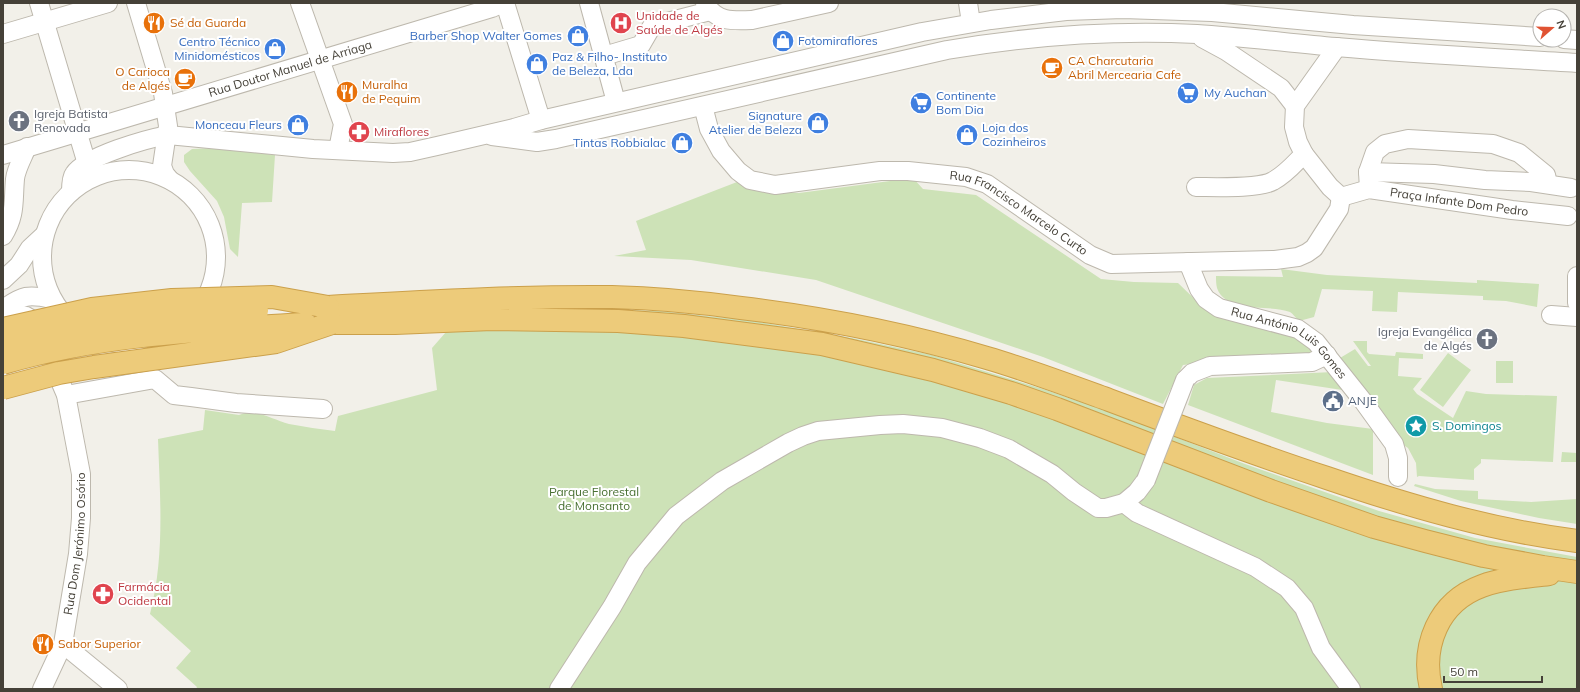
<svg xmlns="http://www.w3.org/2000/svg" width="1580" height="692" viewBox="0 0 1580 692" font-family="Mulish,sans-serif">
<rect width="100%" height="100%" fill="#f2f0e9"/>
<path fill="#cde2b7" d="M214 148 275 155 272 202 242 203 238 257 230 249 224 217 217 201 190 171 184 162V155L192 149Z
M913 178 923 189 976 195 1101 279 1134 282 1178 283 1207 311 1297 338 1314 351 1307 354 1225 360 1183 365 1163 404 1043 357 816 280 691 260 614 256 646 250 636 221 737 182 765 190 799 193Z
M1281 269 1327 275 1477 283V280L1539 284 1537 307 1506 301 1483 300V296L1398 292 1397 312 1372 311 1373 291 1322 289 1314 317 1299 321C1296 318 1293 314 1290 312 1269 304 1226 314 1217 288 1216 284 1216 280 1216 276L1283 277Z
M554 308 660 311 754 321 852 338 932 355 1043 389 1121 416 1245 464 1379 511 1475 538 1577 557V689H196L197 687 176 668 191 651 150 614C165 556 160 497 158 439L203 430 205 410 239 415C256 408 273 420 289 424 305 427 320 429 335 431L338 416 437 390 432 348 460 316 498 309Z
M1353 341H1367V352L1369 354 1395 356 1396 352 1423 354V359L1399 358 1398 376 1422 378 1413 389 1417 394 1453 418 1466 391 1486 394 1557 396 1553 462 1481 459V463L1474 469V480L1419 476 1417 477 1416 463 1408 448 1396 440 1340 358 1355 349 1368 366H1371Z
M1448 353 1471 370 1443 407 1420 390Z
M1496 361H1513V383H1496Z
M1333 372 1349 391 1276 380 1271 412 1327 423 1373 429V475L1188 405 1194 385 1207 378Z
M1562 452 1577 453V462H1561Z
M1415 484 1435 489 1478 491V499L1531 502 1577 499V524L1539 518 1461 501 1414 486Z"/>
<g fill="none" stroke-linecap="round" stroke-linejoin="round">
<g stroke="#bdb8ad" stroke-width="20">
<g id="minor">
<path d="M39 3 87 164"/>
<path d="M136 3 163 93 168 126 162 166 165 174 170 180"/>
<path d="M300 3 343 124 338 150"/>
<path d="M505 3 541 120"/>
<path d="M589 3 616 102"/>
<path d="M705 3C716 22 732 21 752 20L829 3"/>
<path d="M968 3 971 23"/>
<path d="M3 34 108 3"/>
<path d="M1202 38 1226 51 1281 88 1295 106"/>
<path d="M1564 39 1577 40"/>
<path d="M604 56 641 45 652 26 710 11"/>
<path id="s1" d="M703 106 709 129 721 151 738 171 750 180 775 185 880 171H908L966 177 987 184 1090 255 1111 264 1275 260 1298 257 1307 253 1314 248 1339 209 1341 197"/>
<path d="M492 136 537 142 556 139 947 50C1029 36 1113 30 1197 34 1243 37 1290 43 1336 47 1416 54 1497 58 1577 63"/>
<path id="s2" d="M1304 154 1330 187 1341 197 1369 189 1512 210 1568 216"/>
<path id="s3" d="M3 155 492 8 503 3"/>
<circle cx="129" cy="257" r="87"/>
<path d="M1368 172 1375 152 1385 144 1408 139 1493 144 1519 153 1546 175 1548 184"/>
<path d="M1196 187C1214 187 1259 189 1273 181 1286 174 1294 164 1304 154L1298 142 1294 127 1295 106 1337 47"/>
<path d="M1369 189 1368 172 1434 174 1485 180 1531 182 1571 188"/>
<path d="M71 192C71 187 71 178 74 174 86 156 146 139 168 135L313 149 393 153 410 152 437 146 514 128 541 120 922 32 991 20 1066 11 1123 9 1212 12 1353 25 1540 37"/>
<path d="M3 236C16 215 13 202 15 179 16 169 23 157 27 147"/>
<path id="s4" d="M1188 262 1199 289 1206 299 1219 308 1298 329 1316 342 1363 401 1394 444 1398 458V477"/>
<path d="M1577 276V303"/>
<path d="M3 280 19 265 30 248 44 235"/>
<path d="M3 309C23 295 28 294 52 299"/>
<path d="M3 314 26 316 40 324"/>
<path d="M1551 315 1577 317"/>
<path d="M1185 380 1192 373 1210 366 1312 362 1327 355"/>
<path d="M66 395 155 379 174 395 191 397 236 403 323 409"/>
<path d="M1124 503 1137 513 1255 567 1287 588 1304 608 1321 648 1351 689"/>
<path d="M63 644 118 689"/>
<path id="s5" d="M42 689 63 644 78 554 81 518V474L66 395 60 381 57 367 56 344 58 337"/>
<path d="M559 689 612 607 637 563 676 516 722 481 788 443 803 436 818 431 880 425 903 424 942 428 980 438 1009 449 1052 474 1074 492 1098 508H1106L1124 503 1137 492 1146 480"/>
</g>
</g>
<g stroke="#cba04b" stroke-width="24">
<path id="highway" d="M328 307C423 302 518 296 612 297 655 298 698 302 741 308 824 318 906 334 987 358 1028 370 1068 385 1109 400 1181 427 1254 454 1327 478 1409 506 1491 530 1577 541
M332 323H395L492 319 618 321 684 326 822 344 933 370 1011 393 1057 409 1271 491 1374 527 1425 541 1484 556 1543 567 1577 572
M1431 689C1421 646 1438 602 1482 586 1503 578 1527 577 1549 574"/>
</g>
<use href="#minor" stroke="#fff" stroke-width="18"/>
<use href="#highway" stroke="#edcb7a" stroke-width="22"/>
<g stroke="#bdb8ad" stroke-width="20" stroke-linecap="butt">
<path id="minor-bridge" d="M1146 480 1185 380"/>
</g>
<g stroke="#cba04b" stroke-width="24" stroke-linecap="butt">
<path id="highway-bridge" d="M3 329 92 309 172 300 272 297 328 307
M3 347C50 334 99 325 147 319 184 315 221 314 257 311
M3 363C100 334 204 330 305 324
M3 388 59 373 94 367 276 342 332 323"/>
</g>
<use href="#minor-bridge" stroke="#fff" stroke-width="18"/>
<use href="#highway-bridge" stroke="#edcb7a" stroke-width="22"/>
</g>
<defs>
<g id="restaurant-disc" transform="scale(1.15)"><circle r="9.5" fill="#e8710a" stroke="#fff"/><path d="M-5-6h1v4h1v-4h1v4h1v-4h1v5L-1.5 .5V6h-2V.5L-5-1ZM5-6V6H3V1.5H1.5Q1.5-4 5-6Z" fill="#fff"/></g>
<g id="hospital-disc" transform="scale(1.15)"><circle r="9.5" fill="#e0444e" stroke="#fff"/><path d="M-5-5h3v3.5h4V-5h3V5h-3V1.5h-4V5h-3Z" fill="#fff"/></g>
<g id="shop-disc" transform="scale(1.15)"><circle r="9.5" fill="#3f7fe0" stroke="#fff"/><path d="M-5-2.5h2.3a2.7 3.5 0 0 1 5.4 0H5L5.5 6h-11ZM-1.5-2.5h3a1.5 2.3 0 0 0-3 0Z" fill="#fff"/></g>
<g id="cafe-disc" transform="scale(1.15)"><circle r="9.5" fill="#e8710a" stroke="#fff"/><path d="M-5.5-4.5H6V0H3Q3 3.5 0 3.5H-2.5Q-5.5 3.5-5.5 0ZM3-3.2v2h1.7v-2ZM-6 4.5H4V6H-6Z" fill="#fff"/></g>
<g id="supermarket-disc" transform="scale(1.15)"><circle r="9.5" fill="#3f7fe0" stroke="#fff"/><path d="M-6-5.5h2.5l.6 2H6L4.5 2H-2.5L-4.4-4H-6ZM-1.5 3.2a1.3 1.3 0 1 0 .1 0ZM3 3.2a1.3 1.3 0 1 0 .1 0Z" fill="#fff"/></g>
<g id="church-disc" transform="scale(1.15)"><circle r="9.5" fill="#6b7280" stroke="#fff"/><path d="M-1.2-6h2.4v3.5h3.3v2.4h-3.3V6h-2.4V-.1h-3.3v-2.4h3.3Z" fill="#fff"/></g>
<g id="pharmacy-disc" transform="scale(1.15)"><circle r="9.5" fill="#e0444e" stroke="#fff"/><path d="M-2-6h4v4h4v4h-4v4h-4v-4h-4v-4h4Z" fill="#fff"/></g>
<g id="civic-disc" transform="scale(1.15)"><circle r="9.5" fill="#5c6f8a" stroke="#fff"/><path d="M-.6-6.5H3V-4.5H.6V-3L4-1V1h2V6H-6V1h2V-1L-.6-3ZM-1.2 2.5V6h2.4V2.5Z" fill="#fff"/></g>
<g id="sight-disc" transform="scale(1.15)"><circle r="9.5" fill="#0f9aa8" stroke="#fff"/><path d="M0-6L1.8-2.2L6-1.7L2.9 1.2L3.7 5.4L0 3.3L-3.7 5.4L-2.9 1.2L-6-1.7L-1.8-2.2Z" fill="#fff"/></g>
</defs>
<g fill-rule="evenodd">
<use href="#restaurant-disc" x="154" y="23"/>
<use href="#hospital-disc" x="621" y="23"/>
<use href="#shop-disc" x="578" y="36"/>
<use href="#shop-disc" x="783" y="41"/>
<use href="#shop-disc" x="275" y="49"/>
<use href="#shop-disc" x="537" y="64"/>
<use href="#cafe-disc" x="1052" y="68"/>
<use href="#cafe-disc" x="185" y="79"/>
<use href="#restaurant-disc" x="347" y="92"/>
<use href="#supermarket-disc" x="1188" y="93"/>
<use href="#supermarket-disc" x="921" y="103"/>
<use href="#church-disc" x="19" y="121"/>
<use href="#shop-disc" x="818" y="123"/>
<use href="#shop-disc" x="298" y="125"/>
<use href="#pharmacy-disc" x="359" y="132"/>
<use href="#shop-disc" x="967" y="135"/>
<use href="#shop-disc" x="682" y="143"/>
<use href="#church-disc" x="1487" y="339"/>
<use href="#civic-disc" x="1333" y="401"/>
<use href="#sight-disc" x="1416" y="426"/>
<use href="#pharmacy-disc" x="103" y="594"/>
<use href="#restaurant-disc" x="43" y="644"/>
</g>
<g text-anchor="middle" stroke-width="4" stroke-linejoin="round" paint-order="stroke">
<g font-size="12" fill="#be3a42" stroke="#fff" text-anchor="start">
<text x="636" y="20">Unidade de<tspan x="636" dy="14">Saúde de Algés</tspan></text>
<text x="374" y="136">Miraflores</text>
<text x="118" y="591">Farmácia<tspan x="118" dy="14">Ocidental</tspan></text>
</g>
<g font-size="12" fill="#c56008" stroke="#fff" text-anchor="start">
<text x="170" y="27">Sé da Guarda</text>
<text x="1068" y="65">CA Charcutaria<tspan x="1068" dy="14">Abril Mercearia Cafe</tspan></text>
<text x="170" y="76" text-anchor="end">O Carioca<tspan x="170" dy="14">de Algés</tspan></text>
<text x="362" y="89">Muralha<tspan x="362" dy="14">de Pequim</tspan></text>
<text x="58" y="648">Sabor Superior</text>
</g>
<g font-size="12" fill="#366cbe" stroke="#fff" text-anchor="end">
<text x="562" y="40">Barber Shop Walter Gomes</text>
<text x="798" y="45" text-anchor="start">Fotomiraflores</text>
<text x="260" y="46">Centro Técnico<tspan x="260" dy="14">Minidomésticos</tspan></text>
<text x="552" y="61" text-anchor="start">Paz &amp; Filho- Instituto<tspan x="552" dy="14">de Beleza, Lda</tspan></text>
<text x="1204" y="97" text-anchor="start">My Auchan</text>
<text x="936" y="100" text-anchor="start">Continente<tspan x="936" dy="14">Bom Dia</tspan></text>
<text x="802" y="120">Signature<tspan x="802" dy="14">Atelier de Beleza</tspan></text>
<text x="282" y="129">Monceau Fleurs</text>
<text x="982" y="132" text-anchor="start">Loja dos<tspan x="982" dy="14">Cozinheiros</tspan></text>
<text x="666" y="147">Tintas Robbialac</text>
</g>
<g font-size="12" fill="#454138" stroke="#fff">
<text dy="4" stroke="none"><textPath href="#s3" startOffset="300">Rua Doutor Manuel de Arriaga</textPath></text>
<text dy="4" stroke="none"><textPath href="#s2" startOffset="177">Praça Infante Dom Pedro</textPath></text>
<text dy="4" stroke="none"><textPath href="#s1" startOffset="371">Rua Francisco Marcelo Curto</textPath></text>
<text dy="4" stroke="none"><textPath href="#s4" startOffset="138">Rua António Luis Gomes</textPath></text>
<text dy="4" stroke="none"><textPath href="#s5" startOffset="151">Rua Dom Jerónimo Osório</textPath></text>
</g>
<g font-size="12" fill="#5b616d" stroke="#fff" text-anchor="start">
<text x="34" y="118">Igreja Batista<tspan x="34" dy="14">Renovada</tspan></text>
<text x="1472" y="336" text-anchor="end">Igreja Evangélica<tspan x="1472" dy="14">de Algés</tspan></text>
</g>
<g font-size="12" fill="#4e5e75" stroke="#fff" text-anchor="start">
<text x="1348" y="405">ANJE</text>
</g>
<g font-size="12" fill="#0d838f" stroke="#fff" text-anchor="start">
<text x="1432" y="430">S. Domingos</text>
</g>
<g font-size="12" fill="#487032" stroke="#fff">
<text x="594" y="496">Parque Florestal<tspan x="594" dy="14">de Monsanto</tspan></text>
</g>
</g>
<rect width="1580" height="692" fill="none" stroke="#454138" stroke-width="8"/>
<g transform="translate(1552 28) rotate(70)"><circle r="19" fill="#ffffff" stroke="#b5b3af"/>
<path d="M0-3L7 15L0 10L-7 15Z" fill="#e05333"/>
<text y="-6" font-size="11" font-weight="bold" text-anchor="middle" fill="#454138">N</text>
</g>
<path d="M1444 676v6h98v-6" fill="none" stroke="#454138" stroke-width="2"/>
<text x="1450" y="676" font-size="12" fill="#454138" stroke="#ffffff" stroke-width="3" paint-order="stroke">50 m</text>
</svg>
